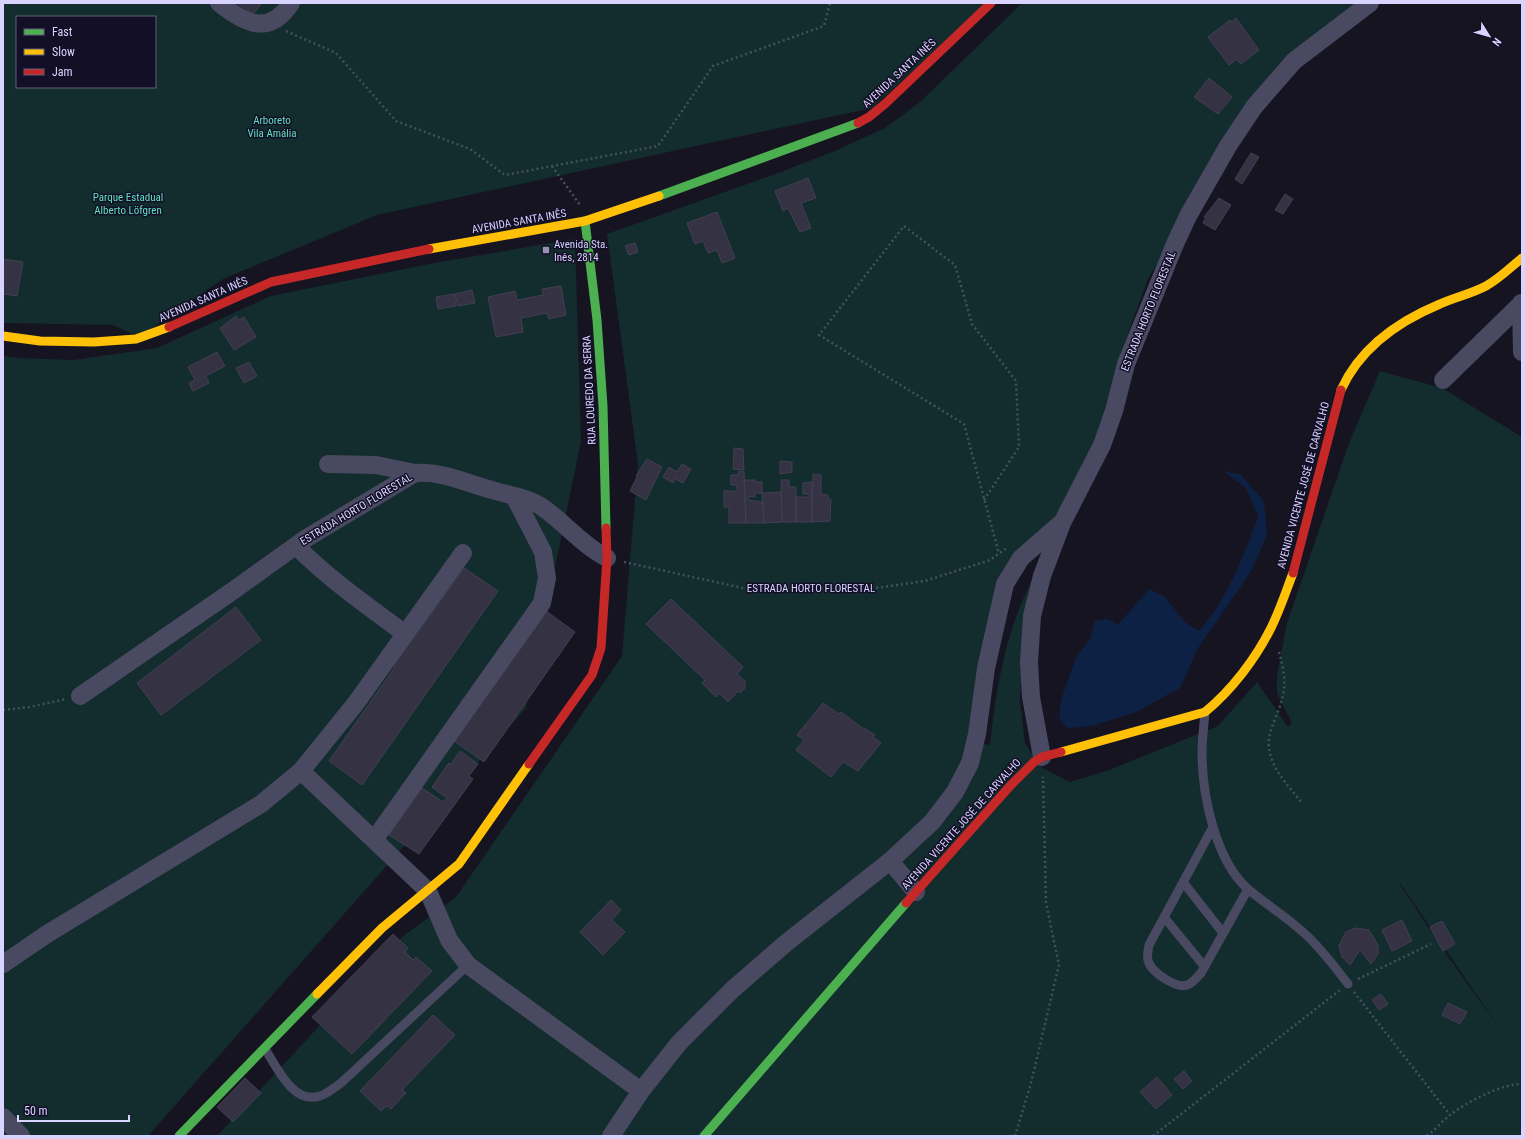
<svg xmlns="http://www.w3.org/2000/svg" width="1525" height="1139" viewBox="0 0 1525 1139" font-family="'Roboto Condensed',sans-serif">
<rect width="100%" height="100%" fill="#161421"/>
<path fill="#132c2d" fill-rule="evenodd" d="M3 3H987L872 108 377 215 223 279 139 337 113 325 3 323ZM17 17H155V87H17Z
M1022 3H1360L1303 47 1204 184 1148 279 1118 361 1102 434 1076 487 1017 571 971 741 990 745C996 688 1005 634 1031 582L1023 642 1020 701 1025 743 1041 767 1070 782 1109 770 1218 726 1257 682 1288 727 1292 723 1277 693V675L1287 623 1349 443 1380 371 1442 388 1522 437V1136H217L402 937 456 897 622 656 638 464 607 234 781 172 837 150 885 128 920 102ZM1399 883H1400L1500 1029 1449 958Z
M575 239 581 441 526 708 148 1136H3V356L19 358 73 360 157 348 271 296 439 262Z"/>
<path fill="#0d2144" d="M1223 471 1240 474 1264 501 1267 535 1252 570 1198 648 1180 688 1136 712 1092 726 1068 728 1061 722 1059 714 1061 700 1076 658 1090 639 1095 621 1108 619 1118 625 1149 589 1165 597 1185 622 1199 631C1227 599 1244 556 1258 516L1246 488Z"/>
<path fill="#343243" stroke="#433f54" d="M237 3H262L253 14Z
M1236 18 1259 50 1241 64 1237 59 1229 65 1208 37 1230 20 1232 22Z
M1209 78 1232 97 1218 114 1194 97Z
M1251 153 1259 157 1242 184 1235 179Z
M808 178 816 198 801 203 811 228 800 232 788 208 783 211 775 191Z
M1285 194 1293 199 1283 214 1275 210Z
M1219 198 1231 205 1215 230 1203 223 1206 217H1204Z
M717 212 735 258 722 263 717 250 708 253 703 241 695 244 687 223Z
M635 243 638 252 629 255 625 246Z
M3 259 23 262 17 296 3 294Z
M561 286 566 315 549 319 547 313 521 318 523 332 496 337 488 297 515 291 517 300 543 295 542 289Z
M472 290 475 303 458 306 455 294Z
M454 294 456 306 438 309 436 297Z
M236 316 239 320 244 317 256 337 234 350 220 328Z
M217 352 225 366 206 376 209 383 193 391 189 383 195 380 188 367Z
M249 362 257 376 244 383 236 368Z
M734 448 743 449 744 470 733 469Z
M647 459 662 467 646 500 630 491 637 477 636 476Z
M780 461 792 462V472L780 474Z
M682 464 691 469 683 483 675 479 673 483 663 477 669 467 677 472Z
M739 471 744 472 746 523H729V507H724V491H737V485H731V475H738Z
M813 474 821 475V494L828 495V499H831L830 521 812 522Z
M744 480H755V482H762V493H755V497H748V500L763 502 764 523H746Z
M781 480H789V487H796V522H782Z
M812 482V522H796V497H809V494H803V483Z
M781 492 782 522 764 523 762 493Z
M464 568 498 591 362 785 329 761 395 667 388 662 409 633 415 637Z
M671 599 743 667 737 674 746 682 744 684 746 687 740 693 738 691 728 702 719 693 716 697 702 683 705 680 646 624Z
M236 607 261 640 161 715 137 683Z
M546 611 575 632 484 762 454 741Z
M823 703 839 714 841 712 864 729V728L875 735 873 737 881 743 858 771 843 762 831 777 796 750 804 740 797 735Z
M460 751 478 764 469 776 473 779 419 854 389 835 422 788 443 802 447 798 432 787 449 763 451 764Z
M611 900 621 910 612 920 625 932 603 955 580 932Z
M1402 920 1412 941 1392 951 1382 930Z
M1442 921 1455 944 1443 951 1430 927Z
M1355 928 1369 930 1378 945V954L1371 964 1360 950 1350 965 1342 957 1339 946 1343 937 1346 932Z
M393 934 408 948 405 952 413 960 416 957 432 971 352 1054 312 1017Z
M1381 994 1388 1004 1379 1010 1372 1000Z
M1448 1003 1467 1012 1460 1024 1442 1015Z
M433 1015 455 1035 402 1090 406 1093 391 1109 387 1106 381 1111 360 1091Z
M1184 1071 1192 1081 1183 1089 1174 1079Z
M1157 1077 1172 1095 1156 1109 1140 1092Z
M245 1078 261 1093 233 1122 217 1107Z"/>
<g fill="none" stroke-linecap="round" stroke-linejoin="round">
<path stroke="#44505f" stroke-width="2.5" stroke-dasharray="2 3" stroke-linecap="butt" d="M286 31 336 53 396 121 470 149 505 175 658 146 713 66 824 26 830 3
M552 166 580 205
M984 500 1019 447 1016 381 972 324 955 265 904 226 819 335 964 424 999 554
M624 562 743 588H876L925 581 990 560 1008 547
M1279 652C1284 669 1287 686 1281 703 1277 716 1267 733 1269 747 1271 769 1288 785 1301 802
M3 710 30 707 66 699
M1358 979 1431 944
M1354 992 1450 1115
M1015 1136 1031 1083 1059 965 1046 903 1043 777
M1153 1136 1340 990
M1427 1136C1435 1130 1442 1121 1450 1115 1465 1103 1503 1083 1522 1084"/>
<path stroke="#4a4962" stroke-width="9" d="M1205 712C1204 725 1202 739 1202 752 1202 794 1215 861 1249 890 1267 905 1287 917 1304 933 1321 948 1334 966 1348 984
M1213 827 1149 945C1148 951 1146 957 1149 963 1153 973 1177 989 1187 985 1193 983 1197 977 1201 973L1248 889
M1183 882 1223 933
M1164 917 1204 966
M265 1049C277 1067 293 1105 320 1096 327 1094 335 1087 341 1083L468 965"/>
<path stroke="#4a4962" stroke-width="18" d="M219 3C244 23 269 37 291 3
M1521 303 1522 352
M1443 380 1522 303
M328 464 376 465 415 473
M296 546C329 579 366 605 404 633
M80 696 234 590 305 539 415 473C443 471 466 483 492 490 508 495 527 497 542 507 564 522 582 545 607 558
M1042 757 1031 697 1029 662 1032 616 1042 576 1062 523 1102 445 1114 411 1126 364 1175 244 1188 216 1228 146 1254 107 1294 61 1370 3
M301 771 428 891 449 940 468 965 641 1091
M374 840 542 603 547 578 543 552 514 496
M890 861 916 892
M3 964 47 934 261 804 301 771 356 703 463 553
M3 1117 21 1136
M611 1136 641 1091 679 1043 732 990 786 943 890 861 932 822 955 792 970 763 977 734 986 668 1005 584 1021 558 1060 524"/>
<path stroke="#4caf50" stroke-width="9" d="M659 196 858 123
M585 221 597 320 603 406 606 528
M179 1136 317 994
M704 1136 906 903"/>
<path stroke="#ffc107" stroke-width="9" d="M429 249 585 221 659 196
M3 336 40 341 94 342 136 339 169 327
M1341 390C1360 348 1399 321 1440 304 1455 297 1471 294 1486 286 1499 279 1510 268 1522 258
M1061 752 1205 712C1232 690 1256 658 1271 628 1280 610 1286 591 1293 573
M317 994 382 928 459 864 529 764"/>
<path stroke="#c62828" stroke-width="9" d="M858 123 869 117 886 103 991 3
M169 327 271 282 429 249
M1293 573 1341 390
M529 764 592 675 601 648 607 558 606 528
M906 903 1010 786 1034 762 1042 757 1061 752"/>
</g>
<rect fill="#9591b1" stroke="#130f26" stroke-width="1.5" x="542" y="246" width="8" height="8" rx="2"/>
<g text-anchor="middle" stroke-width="3" stroke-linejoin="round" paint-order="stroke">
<g font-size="11" fill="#d9d4ff" stroke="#130f26">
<text transform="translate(899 73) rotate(-43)" y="4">AVENIDA SANTA INÊS</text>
<text transform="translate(519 221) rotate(-10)" y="4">AVENIDA SANTA INÊS</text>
<text transform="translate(203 299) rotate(-24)" y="4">AVENIDA SANTA INÊS</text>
<text transform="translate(1148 311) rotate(-68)" y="4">ESTRADA HORTO FLORESTAL</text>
<text transform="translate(589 390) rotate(-93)" y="4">RUA LOUREDO DA SERRA</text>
<text transform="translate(1303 485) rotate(-75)" y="4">AVENIDA VICENTE JOSÉ DE CARVALHO</text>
<text transform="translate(356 509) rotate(-31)" y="4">ESTRADA HORTO FLORESTAL</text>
<text x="811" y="592">ESTRADA HORTO FLORESTAL</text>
<text transform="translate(961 824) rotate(-48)" y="4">AVENIDA VICENTE JOSÉ DE CARVALHO</text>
</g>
<g font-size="11" fill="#5fe0c0" stroke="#130f26">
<text x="272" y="124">Arboreto<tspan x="272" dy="13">Vila Amália</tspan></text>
<text x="128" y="201">Parque Estadual<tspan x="128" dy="13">Alberto Löfgren</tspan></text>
</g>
<g font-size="11" fill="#d9d4ff" stroke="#130f26" text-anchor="start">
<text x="554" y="248">Avenida Sta.<tspan x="554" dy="13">Inês, 2814</tspan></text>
</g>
</g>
<rect width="1525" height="1139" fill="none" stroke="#d9d4ff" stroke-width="8"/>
<rect x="16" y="16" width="140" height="72" fill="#130f26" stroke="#625e7d"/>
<rect x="24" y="29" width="20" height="6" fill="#4caf50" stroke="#625e7d"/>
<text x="52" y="36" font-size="12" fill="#d9d4ff">Fast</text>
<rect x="24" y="49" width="20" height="6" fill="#ffc107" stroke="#625e7d"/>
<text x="52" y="56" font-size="12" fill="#d9d4ff">Slow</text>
<rect x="24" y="69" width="20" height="6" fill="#c62828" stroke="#625e7d"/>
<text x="52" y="76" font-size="12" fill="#d9d4ff">Jam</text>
<g transform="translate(1489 36) rotate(127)" stroke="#130f26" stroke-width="3" paint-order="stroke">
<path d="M0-3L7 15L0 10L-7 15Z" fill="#d9d4ff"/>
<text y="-6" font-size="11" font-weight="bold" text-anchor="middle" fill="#d9d4ff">N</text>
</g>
<path d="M18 1115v6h111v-6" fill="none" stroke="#d9d4ff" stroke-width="2"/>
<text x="24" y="1115" font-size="12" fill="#d9d4ff" stroke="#130f26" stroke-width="3" paint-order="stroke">50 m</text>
</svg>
